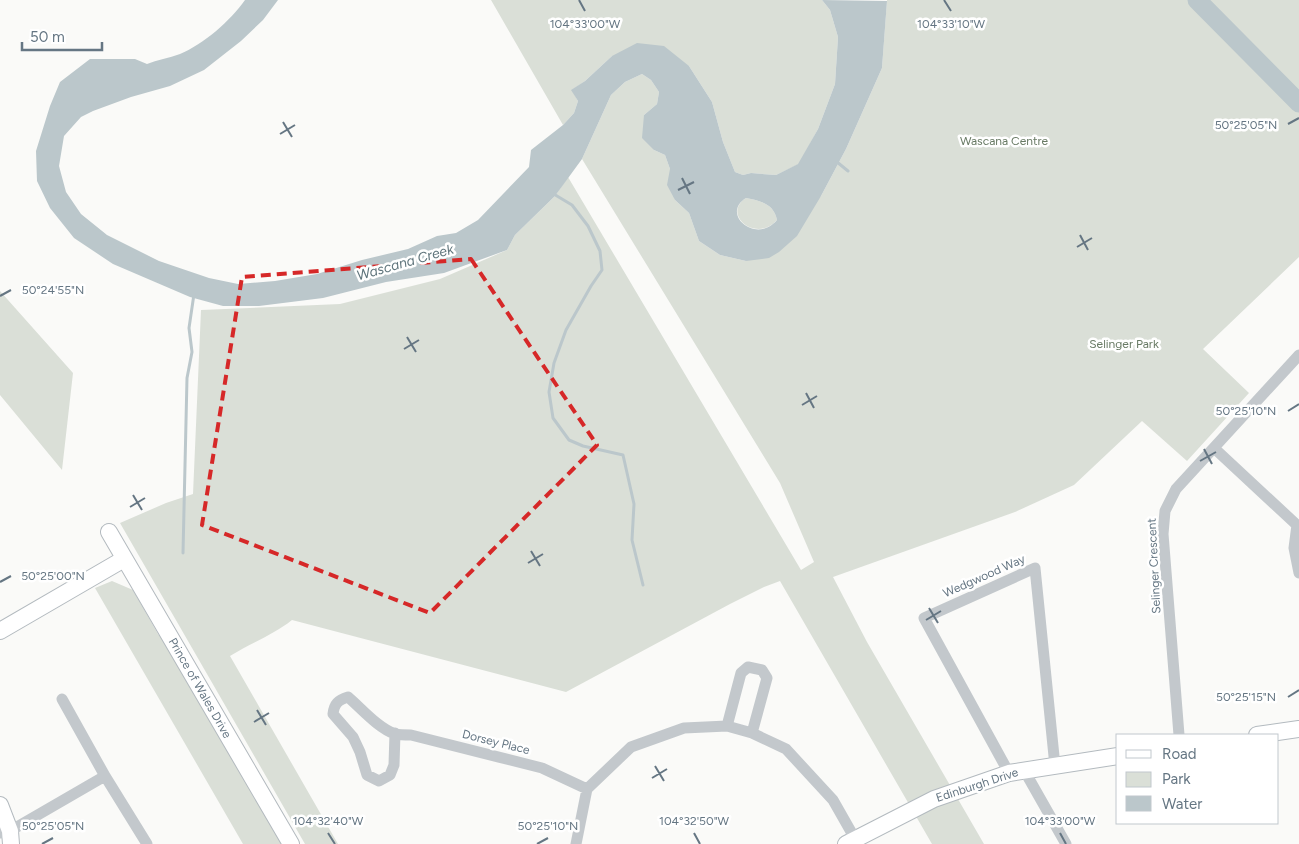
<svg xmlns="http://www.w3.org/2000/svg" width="1299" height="844" viewBox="0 0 1299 844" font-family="Figtree,sans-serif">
<rect width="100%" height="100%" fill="#fafaf8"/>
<path fill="#dadfd7" d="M491 0H822L830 10 838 37 835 84 818 129 799 164 776 175 751 173 743 175 735 172 723 142 712 102 689 66 612 56 585 81 572 90 578 101 574 113 563 125Z
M887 0H1299V257L1203 349 1249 393 1187 461 1142 421 1074 485 1015 512 833 577 867 642 984 844H932L780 581 764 587 730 604 566 692 292 620C273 635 251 643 230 656L338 844H305L120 523 166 503 193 494 201 310 340 304 440 279 507 250 515 235 555 196 568 177 801 570 814 562 780 483 582 159 611 95 625 82 642 74 651 80 659 92 657 104 644 115 654 150 665 155 670 169 675 200 689 213 699 241 720 255 746 261 821 196 846 149 882 68Z
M746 198C761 201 774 204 777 220 756 244 721 214 746 198Z
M0 291 73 373 62 470 0 395Z
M112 581 133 590 158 634 182 663 287 844H243L95 588Z"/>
<path fill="#bbc7cb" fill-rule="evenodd" d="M245 0H278L263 20 241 41 204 70 170 86 131 97 93 111 81 117 64 136 59 166 66 192 81 214 107 235 159 261 209 278 238 284 275 281 317 274 362 260 408 249 437 236 456 233 478 220 529 167 531 150 563 125 574 113 578 101 571 90 585 81 612 56 637 43 664 46 689 66 712 102 723 142 735 172 743 175 751 173 776 175 798 164 818 129 835 84 838 37 830 10 822 0 887 1 882 68 846 149 821 196 797 236 779 252 769 258 746 261 720 255 699 241 689 213 675 200 667 185 670 169 665 155 654 150 642 138 644 115 657 104 659 92 651 80 642 74 625 82 611 95 582 159 555 196 515 235 507 250 444 273 386 282 323 298 259 306H223L190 297 113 264 74 238 50 208 37 181 36 151 50 106 60 82 90 59H135L147 64C157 60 169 58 180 54 204 44 230 21 245 0ZM746 198C761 201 774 204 777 220 756 245 720 214 746 198Z"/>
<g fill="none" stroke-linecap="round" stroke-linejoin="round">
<path stroke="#bbc7cb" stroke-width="3" d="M837 162 848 171
M552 193 572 205 588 226 600 251 602 270 591 286 566 330 554 363 549 392 553 418 569 440 583 446 623 455 634 504 632 540 643 585
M183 553 187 378 192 352 189 328 194 294"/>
<path stroke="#bbc7cb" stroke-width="19" d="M1197 0 1299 103"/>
<g stroke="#b3babf" stroke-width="18">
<path id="secondary" d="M109 532 291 844
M0 631 124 559
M1257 735 1299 729
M0 805 10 831 11 844
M846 844 934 799 1009 773 1118 756"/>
</g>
<path stroke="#c3c8cc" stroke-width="11" d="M1214 448 1299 527
M1297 525 1294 548 1299 573
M62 699 105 776
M727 726 741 673 748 667 762 670 767 678 752 733
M395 733 394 765 390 775 379 781 367 775 360 752 353 737 333 714C334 704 338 700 348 697 362 709 378 728 395 734 400 735 406 735 411 735L542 768 587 789
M1179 735 1163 534 1165 511 1176 489 1299 355
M1024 770 1066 844
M1009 773 924 618 1035 568 1055 766
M0 833 10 831 105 776 147 844
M576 844 587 789 631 747 684 728 727 726 752 733 786 749 833 800 858 844"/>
<use href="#secondary" stroke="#fff" stroke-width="16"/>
</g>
<path fill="none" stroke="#d62828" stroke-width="4" stroke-dasharray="10 6" stroke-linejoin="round" d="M471 259 597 445 430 613 202 525 242 277Z"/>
<path fill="none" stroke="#657683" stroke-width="2" d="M579 0 585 11M944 0 951 11M283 122 292 137M1288 124 1299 118M280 134 295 125M682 178 690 194M678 190 694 182M1080 235 1088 250M1077 247 1092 238M0 296 11 290M407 337 416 352M404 349 419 340M806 393 814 408M802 405 817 396M1288 411 1299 404M1204 449 1212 464M1200 461 1216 452M133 495 142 510M130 507 145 498M531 551 540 566M528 563 543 554M0 582 11 576M929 608 938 623M926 620 941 611M1288 697 1299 690M257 710 266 725M254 722 269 713M655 766 664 781M652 778 667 769M328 833 335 844M694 833 700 844M1060 833 1066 844M42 844 53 838M537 844 548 838"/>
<g text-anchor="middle" stroke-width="5" stroke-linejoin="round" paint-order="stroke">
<g font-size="12" fill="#687a64" stroke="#fff">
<text x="1004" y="145">Wascana Centre</text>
<text x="1124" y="348">Selinger Park</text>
</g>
<g font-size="12" fill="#657683" stroke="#fff">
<text transform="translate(1154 566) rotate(-93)" y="4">Selinger Crescent</text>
<text transform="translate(984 576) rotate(-24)" y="4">Wedgwood Way</text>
<text transform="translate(200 688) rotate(60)" y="4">Prince of Wales Drive</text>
<text transform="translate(496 742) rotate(14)" y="4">Dorsey Place</text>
<text transform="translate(977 785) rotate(-18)" y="4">Edinburgh Drive</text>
</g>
<g font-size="14" font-style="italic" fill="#60757c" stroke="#fff">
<text transform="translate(405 262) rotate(-16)" y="5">Wascana Creek</text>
</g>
</g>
<g font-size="12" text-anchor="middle" fill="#657683" stroke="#fff" stroke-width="5" stroke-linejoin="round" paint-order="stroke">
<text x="951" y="28">104°33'10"W</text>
<text x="585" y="28">104°33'00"W</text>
<text x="1246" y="129">50°25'05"N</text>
<text x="53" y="294">50°24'55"N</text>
<text x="1246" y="415">50°25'10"N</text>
<text x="53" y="580">50°25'00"N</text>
<text x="1246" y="701">50°25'15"N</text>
<text x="328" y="825">104°32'40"W</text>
<text x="694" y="825">104°32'50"W</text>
<text x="1060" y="825">104°33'00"W</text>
<text x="53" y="830">50°25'05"N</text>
<text x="548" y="830">50°25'10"N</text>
</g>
<rect x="1116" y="734" width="162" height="90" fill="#ffffff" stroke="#c1c8cd"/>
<rect x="1126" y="750" width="25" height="8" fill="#ffffff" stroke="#c1c8cd"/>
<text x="1162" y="759" font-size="15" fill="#657683">Road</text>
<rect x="1126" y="772" width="25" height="15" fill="#dadfd7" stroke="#c1c8cd"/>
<text x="1162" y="784" font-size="15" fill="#657683">Park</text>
<rect x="1126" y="796" width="25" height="15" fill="#bbc7cb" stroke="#c1c8cd"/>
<text x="1162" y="809" font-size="15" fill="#657683">Water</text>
<path d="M22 42v8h80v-8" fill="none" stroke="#657683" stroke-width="2.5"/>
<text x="30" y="42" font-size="15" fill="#657683" stroke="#ffffff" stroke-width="4" paint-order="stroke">50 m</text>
</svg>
